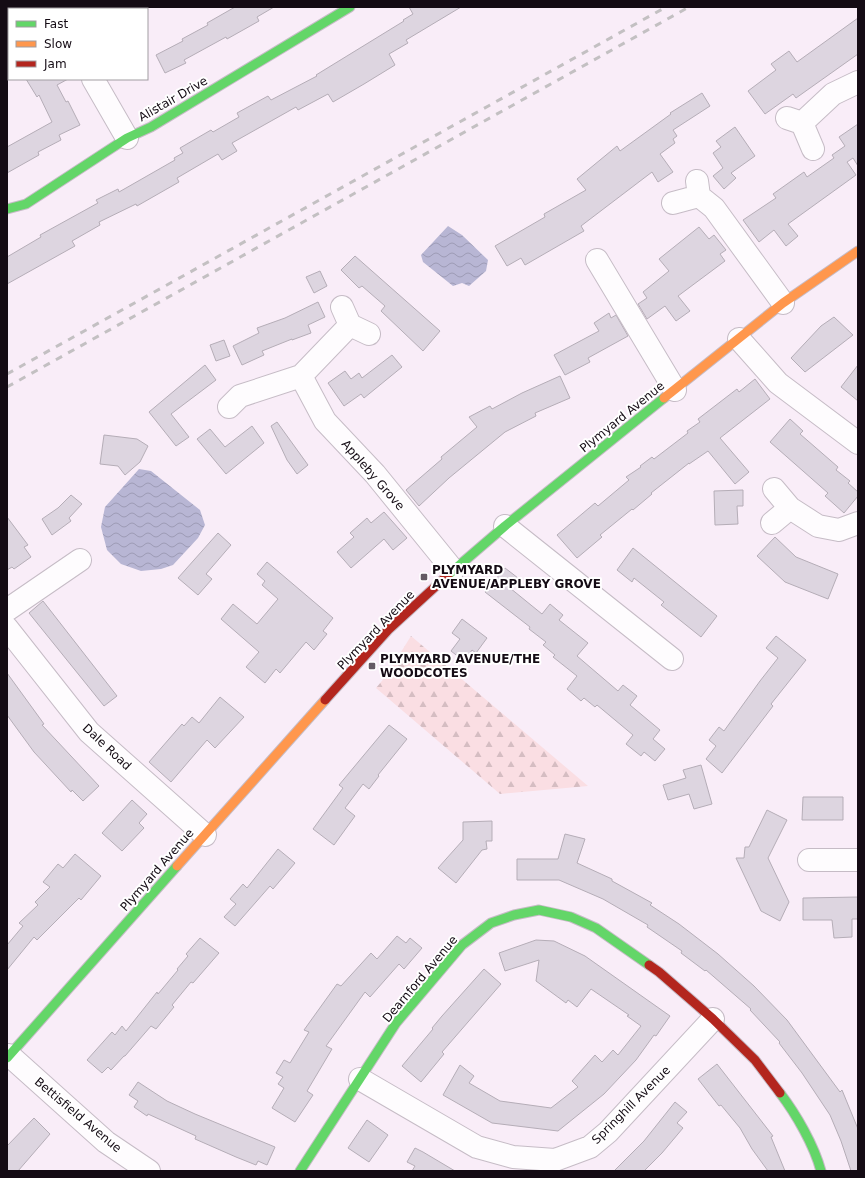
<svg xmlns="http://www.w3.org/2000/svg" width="865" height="1178" viewBox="0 0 865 1178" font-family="'DejaVu Sans',sans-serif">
<defs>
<pattern id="forest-firs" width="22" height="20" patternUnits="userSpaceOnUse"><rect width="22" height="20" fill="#fadee3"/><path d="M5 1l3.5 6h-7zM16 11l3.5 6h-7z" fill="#d5bdc2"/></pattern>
<pattern id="water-waves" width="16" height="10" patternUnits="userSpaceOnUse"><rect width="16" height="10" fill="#b8b6d4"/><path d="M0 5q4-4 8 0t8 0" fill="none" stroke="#9d9bb5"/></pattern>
</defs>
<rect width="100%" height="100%" fill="#f9edf8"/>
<path fill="url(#forest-firs)" d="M411 636 588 786 500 794 376 688 386 676Z"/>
<path fill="url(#water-waves)" d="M448 226 462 235 488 260 486 271 469 286 462 283 453 286 423 262 421 255Z
M139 469 151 471 200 510 205 525 198 538 173 565 161 569 141 571 121 564 107 550 101 527 105 507Z"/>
<path fill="#ddd5e0" stroke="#b5adb7" d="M235 7H274L257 17 259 21 227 39 226 37 184 60 186 63 165 73 156 55 183 41 182 39 208 25 207 23Z
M409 7H461L406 40 408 43 389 54 395 65 364 84 333 102 328 94 298 110 296 107 232 143 237 151 222 160 218 154 177 178 179 182 137 206 136 204 99 222 100 225 72 241 75 246 7 284V257L41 237 40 235 98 203 96 200 118 189 119 192 175 160 174 158 183 153 180 148 211 130 213 132 239 117 237 113 268 96 271 100 317 76 316 75 404 21 403 20 413 14Z
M858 18V54L796 98 793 94 765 114 748 91 776 70 771 64 789 51 797 62Z
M26 79H68L57 85 66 102 68 101 80 125 59 135 61 140 38 152 39 155 7 173V147L52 122 39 95 37 97Z
M702 93 710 106 673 130 677 136 673 139 675 143 660 154 673 172 658 182 652 172 581 226 584 231 525 265 521 258 507 266 495 246 545 217 544 214 586 190 577 179 617 146 620 151 671 114 670 113Z
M858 124V166L853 158 847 162 856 175 788 224 798 236 786 246 774 230 759 242 743 220 776 198 773 194 804 172 807 177 834 158 832 155 845 146 839 137Z
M735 127 755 156 731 173 736 178 724 189 713 176 723 168 713 153 721 147 716 141Z
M699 227 709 239 714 235 726 250 720 254 725 261 678 296 690 311 676 321 665 306 647 319 638 304 647 298 643 292 669 271 659 259Z
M355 256 440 331 423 351 381 311 385 306 362 286 359 288 341 270Z
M320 271 327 286 314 293 306 277Z
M318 302 325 317 308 325 311 333 292 340V339L262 351 264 355 242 365 233 346 259 333 257 328 285 318Z
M609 313 611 318 616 315 628 336 588 358 590 362 565 375 554 355 599 331 594 323Z
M834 317 853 335 805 372 791 358 821 326Z
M224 340 230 356 216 361 210 345Z
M392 355 402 367 364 398 361 394 344 406 328 383 345 371 351 379 359 373 362 378Z
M205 365 216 380 171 414 189 437 176 446 149 412Z
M858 365V401L841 387Z
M560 376 570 398 535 413 536 416 505 432 449 478 419 506 406 490 442 459 441 457 477 427 469 417 490 406 492 409 522 393Z
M755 379 770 399 720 438 749 472 735 484 708 451 689 464V463L651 493 652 494 633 510 632 509 600 535 602 537 577 558 557 535 595 503 598 506 629 480 626 477 641 467 640 466 652 457 654 459 688 433 687 431 700 422 698 419 737 389 739 392Z
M790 419 803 431 800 434 838 467 836 470 850 481 848 483 858 492V496L844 513 825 496 828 493 770 442Z
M277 422 308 465 297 474 287 460 271 426Z
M252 426 264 443 226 474 197 439 210 429 225 447Z
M104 435 137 439 148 446 140 462 125 475 118 466 100 464Z
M743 490V506H737L738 524 715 525 714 491Z
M71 495 82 504 69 518 71 521 52 535 42 519 58 508Z
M384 512 407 538 393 550 384 539 351 568 337 552 354 537 350 533 367 518 371 523Z
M7 517 28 545 24 547 31 557 14 569 12 567 7 570Z
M218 533 231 545 206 574 212 579 198 595 178 578Z
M775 537 796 557 838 574 828 599 785 582 757 556Z
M633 548 717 616 701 637 661 605 664 602 634 578 632 582 617 570Z
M267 562 333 618 323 631 327 634 314 650 306 642 280 673 276 669 265 683 246 667 259 652 221 619 233 604 257 624 278 599 262 585 265 581 257 574Z
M505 568 518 578 510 588 542 614 550 604 563 615 559 620 588 643 577 656 618 691 623 685 637 696 630 705 660 730 653 739 665 749 655 761 644 752 641 756 626 744 633 735 597 705 595 707 584 698 581 701 567 689 577 676 553 657 555 655 543 645 546 642 529 629 530 627 485 592Z
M43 601 117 696 104 706 29 613Z
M462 619 487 638 476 653 472 650 464 661 451 651 460 639 452 633Z
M776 636 806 660 771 704 773 706 722 773 706 759 716 746 709 740 719 727 724 731 760 681 778 658 766 648Z
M7 673 44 724 42 725 99 786 83 801 72 790 71 792 34 752 7 715Z
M220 697 244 717 215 748 207 740 171 782 149 762 182 724 184 726 192 717 199 723Z
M389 725 407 739 378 775 379 776 369 789 363 784 345 808 355 816 334 845 313 829 343 788 339 785Z
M701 765 712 804 694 809 689 794 668 800 663 785 686 778 683 770Z
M803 797H843V820H802Z
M132 800 147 814 139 823 144 828 122 851 102 833Z
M767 810 787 820 768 858 789 902 780 921 761 911 736 858H744L745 847H749Z
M492 821V841H486L487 849 482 850 456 883 438 868 463 840V822Z
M565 834 585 839 577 863 612 879V881L652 903 650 905 679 924 718 954 754 986 787 1020 840 1092 842 1090 858 1129V1171H851L841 1141 830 1115 802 1073 779 1043 780 1042 750 1010 751 1009 706 970 705 971 681 953 682 951 647 927 648 925 603 899 559 880H517V859H558Z
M278 849 295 863 273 889 270 886 235 926 224 917 236 904 230 899 243 884 247 888Z
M75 854 101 876 81 900 79 898 37 940 34 937 7 970V945L23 926 19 923 38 905 35 902 50 887 43 882 58 864 63 868Z
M858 897V919H852V937L834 938 832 920H803V898Z
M397 936 406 943 410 938 422 948 404 969 399 964 370 997 365 992 326 1046 332 1049 307 1091 313 1095 295 1122 272 1108 284 1088 278 1084 283 1077 276 1073 284 1060 290 1063 309 1032 304 1030 337 984 341 986 371 953 377 959Z
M200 938 219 953 193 983 191 982 172 1005 174 1007 156 1029 151 1026 125 1056H124L111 1070 108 1067 102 1073 87 1060 112 1032 115 1035 122 1026 126 1031 157 992 158 994 178 970 177 969 188 956 186 954Z
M536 940 554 941 585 956 670 1016 656 1036 654 1035 636 1060 604 1094 558 1131 492 1123 443 1095 460 1065 474 1076 469 1083 500 1101 551 1108 578 1087 572 1081 595 1055 602 1062 613 1050 618 1055 641 1026 627 1016 629 1015 591 989 577 1007 568 1000 566 1003 536 981 539 960 505 971 499 953Z
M484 969 501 984 442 1052 444 1054 421 1082 402 1066 433 1029 432 1028 442 1016Z
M717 1064 773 1136 771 1137 785 1171H768L752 1149 740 1128 721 1105 719 1106 698 1079Z
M138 1082 167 1101 195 1114 275 1147 267 1165 258 1161 256 1165 236 1157 195 1139 196 1136 148 1114 147 1116 134 1107 138 1101 129 1095Z
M675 1102 687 1112 677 1123 683 1128 662 1153 644 1171H614L644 1141Z
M34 1118 50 1134 18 1171H7V1146Z
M367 1120 388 1135 369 1162 348 1148Z
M415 1148 423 1152 455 1171H412L415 1166 407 1162Z"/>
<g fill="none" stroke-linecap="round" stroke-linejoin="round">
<g stroke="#c6bcc6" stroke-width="24">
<path id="street" d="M17 7 19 9
M93 79 127 138
M787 118 802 123 833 94 858 82
M802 123 813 149
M697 181 699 196 714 208 783 303
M673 203 699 196
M597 260 675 390
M342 307 350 325
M739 339 778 383 858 443
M301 376 325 421 375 474 453 570
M229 407 240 396 301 376 350 325 369 334
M774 489 790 508 818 526 839 530 858 523
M772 523 790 508
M505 526 672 659
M7 610 80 560
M7 628 89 732 205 835
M809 860H858
M9 1055 106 1142 149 1171
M360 1079 477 1147 513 1157 555 1160 590 1147 608 1132 713 1019"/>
</g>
<g stroke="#c6bcc6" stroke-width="11">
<path id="fast" d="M7 209 26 204 127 138 151 127 350 7
M448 575 505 526 664 398
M7 1058 177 866
M780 1093C796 1114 814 1145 821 1171
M300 1171 396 1023 462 945 491 923 514 915 539 910 571 917 596 928 649 965"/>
</g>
<g stroke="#c6bcc6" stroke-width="11">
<path id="slow" d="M664 398 783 303 858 251
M177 866 325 700"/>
</g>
<g stroke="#c6bcc6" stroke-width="11">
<path id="jam" d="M325 700 388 630 448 575
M649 965 659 972 713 1019 755 1060 780 1093"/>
</g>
<use href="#street" stroke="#fefcfe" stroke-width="22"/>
<use href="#fast" stroke="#63d668" stroke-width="9"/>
<use href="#slow" stroke="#ff974d" stroke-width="9"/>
<use href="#jam" stroke="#b3261e" stroke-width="9"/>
<path stroke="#c3c0c2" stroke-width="3" stroke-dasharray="7 7" stroke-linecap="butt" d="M7 374 666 7
M7 387 689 7"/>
</g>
<g fill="#645a64" stroke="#fff" stroke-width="1.5">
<rect x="420" y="573" width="8" height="8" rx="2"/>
<rect x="368" y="662" width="8" height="8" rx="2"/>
</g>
<g text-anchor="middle" stroke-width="4" stroke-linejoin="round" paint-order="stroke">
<g font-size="12" fill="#140b14" stroke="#fff">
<text transform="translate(173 99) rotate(-30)" y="4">Alistair Drive</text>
<text transform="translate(622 417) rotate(-39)" y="4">Plymyard Avenue</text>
<text transform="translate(373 475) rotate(49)" y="4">Appleby Grove</text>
<text transform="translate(376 630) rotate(-46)" y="4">Plymyard Avenue</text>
<text transform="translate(107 747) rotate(43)" y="4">Dale Road</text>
<text transform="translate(157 870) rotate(-49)" y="4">Plymyard Avenue</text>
<text transform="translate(420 979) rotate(-50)" y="4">Dearnford Avenue</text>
<text transform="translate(631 1105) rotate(-45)" y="4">Springhill Avenue</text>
<text transform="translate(78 1115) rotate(40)" y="4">Bettisfield Avenue</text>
</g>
<g font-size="12" font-weight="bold" fill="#140b14" stroke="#fff" text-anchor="start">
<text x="432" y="574">PLYMYARD<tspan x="432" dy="14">AVENUE/APPLEBY GROVE</tspan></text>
<text x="380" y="663">PLYMYARD AVENUE/THE<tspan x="380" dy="14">WOODCOTES</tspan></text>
</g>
</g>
<rect width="865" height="1178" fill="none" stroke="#140b14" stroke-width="16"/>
<rect x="8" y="8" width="140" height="72" fill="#ffffff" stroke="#a19da1"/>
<rect x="16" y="21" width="20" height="6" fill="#63d668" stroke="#a19da1"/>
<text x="44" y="28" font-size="12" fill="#140b14">Fast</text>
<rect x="16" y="41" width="20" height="6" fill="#ff974d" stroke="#a19da1"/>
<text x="44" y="48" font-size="12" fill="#140b14">Slow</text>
<rect x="16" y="61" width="20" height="6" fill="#b3261e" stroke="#a19da1"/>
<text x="44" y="68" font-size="12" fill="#140b14">Jam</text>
</svg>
